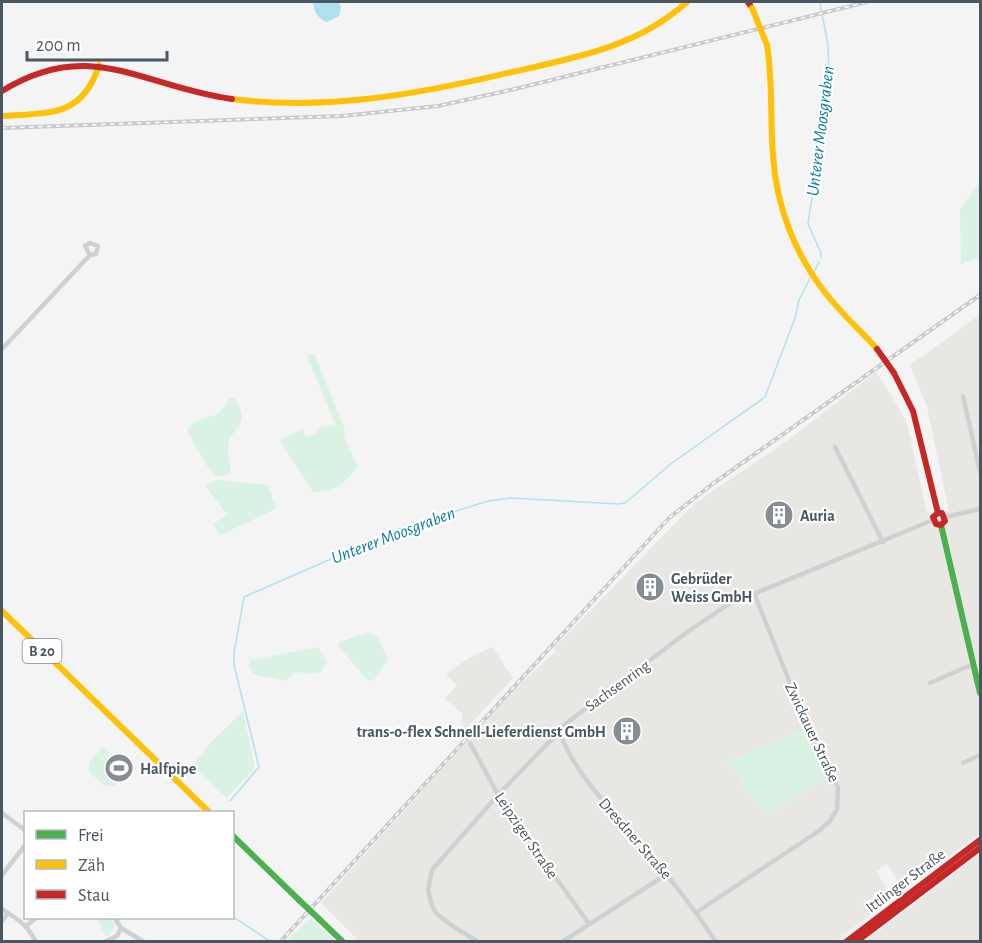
<svg xmlns="http://www.w3.org/2000/svg" width="982" height="943" viewBox="0 0 982 943" font-family="'Alegreya Sans',sans-serif">
<rect width="100%" height="100%" fill="#f4f4f4"/>
<path fill="#e8e7e3" d="M980 315V833L904 890 887 864 876 871 893 898 836 941H359L321 903 511 693 555 652 553 649 694 504 788 440 876 372 901 411 908 427 927 513 949 511 927 407 910 365Z
M492 647 513 678 466 729 461 721 463 714 445 699 457 685 446 675 469 658Z
M980 854V941H864L876 933Z"/>
<path fill="#d9f2e3" d="M980 182V256L961 265 960 209Z
M314 353 345 430 344 437 358 467C342 484 338 492 313 492L280 441 282 438 303 429 306 437 316 434 319 427 335 424 307 356Z
M230 398H235C253 428 231 424 228 447 227 454 230 464 231 471L228 475 216 476 209 469 187 431C193 418 207 419 217 414 222 411 226 403 230 398Z
M216 480 268 485 276 509 220 535 213 524 227 515 205 485Z
M370 632 378 638 388 659 375 679 368 681 338 646 339 642Z
M318 647 327 661 321 672 311 674 296 672 284 681 253 674 249 667 250 660Z
M243 712 255 767 227 798 192 766 213 740Z
M804 729 829 776 767 816 743 788 738 775 726 762Z
M103 747 123 768V776L114 786H104L88 771 90 761Z
M105 918H110L116 924 107 938 98 921Z
M311 918 335 941H286Z"/>
<path fill="#aee2f0" d="M313 2H339L341 7 339 16 327 22C317 18 314 12 313 2Z"/>
<g fill="none" stroke-linecap="round" stroke-linejoin="round">
<path stroke="#aee2f0" stroke-width="1.5" d="M821 2 820 3 828 45 829 81 808 224 821 253V257
M814 272 819 262
M230 801 259 767 234 665V653L244 597 402 528 488 501 510 498 619 504 625 503 672 463 765 397 795 318 799 300 811 276
M232 916 271 942"/>
<path stroke="#ced0d2" stroke-width="4.5" d="M2 349 90 255 96 254 98 246 90 243 85 246 90 255
M963 396 980 472
M835 447 883 542
M945 517 980 509
M930 683 964 668 974 665
M560 733C575 774 610 808 638 840 666 873 692 905 716 942
M470 743 502 802 589 924
M963 763 980 755
M2 813 26 831
M2 875 26 844
M2 909C18 920 26 923 36 942
M697 912 819 831 830 821 837 809 838 787 804 718 754 593
M115 918 121 928 144 942
M2 921 8 913
M26 926 36 918
M104 942 117 936 121 928
M478 942 451 925 436 913 432 906 428 890 432 870 498 795 549 742 560 733 564 725 690 630 727 605 933 520
M562 942 667 874"/>
<path stroke="#4caf50" stroke-width="6" d="M941 525 980 693
M232 835 299 900
M319 919 343 942"/>
<path stroke="#ffc107" stroke-width="6" d="M767 45C773 82 770 118 773 155 776 206 795 255 827 295 842 314 861 331 877 349
M232 99C327 111 419 94 512 72 575 58 637 47 687 2
M2 116C49 113 83 117 99 65
M2 611 209 812"/>
<path stroke="#c62828" stroke-width="6" d="M748 2 750 5
M2 91C91 36 142 87 232 99
M894 373 913 411 938 513H942L945 521 941 525 936 524 933 517 938 513
M846 942 980 840
M856 942 980 848"/>
<g stroke="#c9cacc" stroke-width="4">
<path id="rail" d="M2 128 342 116 438 106 515 89 867 2
M280 942 669 518 711 485 980 295"/>
</g>
<use href="#rail" stroke="#fff" stroke-width="1.5" stroke-dasharray="4.5" stroke-linecap="butt"/>
<path stroke="#4caf50" stroke-width="6" d="M299 900 319 919"/>
<path stroke="#ffc107" stroke-width="6" d="M752 8 767 45"/>
<path stroke="#c62828" stroke-width="6" d="M877 349 894 373"/>
</g>
<defs>
<g id="building-disc" transform="scale(1.5)"><circle r="9.5" fill="#868d94" stroke="#fff"/><path d="M-4-6H4V6H1V3H-1V6H-4ZM-2.5-4.3h1.7v1.8h-1.7ZM.8-4.3h1.7v1.8H.8ZM-2.5-1h1.7V.8h-1.7ZM.8-1h1.7V.8H.8Z" fill="#fff"/></g>
<g id="stadium-disc" transform="scale(1.5)"><circle r="9.5" fill="#868d94" stroke="#fff"/><path d="M0-5a6.5 5 0 1 0 0 10a6.5 5 0 1 0 0-10ZM-3.5-1.8h7v3.6h-7Z" fill="#fff"/></g>
</defs>
<g fill-rule="evenodd">
<use href="#building-disc" x="779" y="515"/>
<use href="#building-disc" x="650" y="587"/>
<use href="#building-disc" x="627" y="731"/>
<use href="#stadium-disc" x="119" y="768"/>
</g>
<g text-anchor="middle" stroke-width="4.5" stroke-linejoin="round" paint-order="stroke">
<rect fill="#fff" stroke="#808990" stroke-width="1.5" x="22.5" y="639" width="39" height="24" rx="4.5"/>
<g font-size="15" font-weight="bold" fill="#4a5661">
<text x="42" y="656">B 20</text>
</g>
<g font-size="16" font-weight="bold" fill="#4a5661" stroke="#fff" text-anchor="start">
<text x="800" y="521">Auria</text>
<text x="671" y="584">Gebrüder<tspan x="671" dy="18">Weiss GmbH</tspan></text>
<text x="606" y="737" text-anchor="end">trans-o-flex Schnell-Lieferdienst GmbH</text>
<text x="140" y="774">Halfpipe</text>
</g>
<g font-size="16" fill="#4a5661" stroke="#fff">
<text transform="translate(617 685) rotate(-36)" y="6">Sachsenring</text>
<text transform="translate(813 732) rotate(65)" y="6">Zwickauer Straße</text>
<text transform="translate(527 835) rotate(56)" y="6">Leipziger Straße</text>
<text transform="translate(636 838) rotate(49)" y="6">Dresdner Straße</text>
<text transform="translate(905 880) rotate(-37)" y="6">Ittlinger Straße</text>
</g>
<g font-size="18" font-style="italic" fill="#0c7c9b" stroke="#fff">
<text transform="translate(820 131) rotate(-83)" y="6">Unterer Moosgraben</text>
<text transform="translate(393 535) rotate(-21)" y="6">Unterer Moosgraben</text>
</g>
</g>
<rect width="982" height="943" fill="none" stroke="#4a5661" stroke-width="6"/>
<rect x="24" y="811" width="210" height="108" fill="#ffffff" stroke="#b7bbc0" stroke-width="1.5"/>
<rect x="36" y="830" width="30" height="9" fill="#4caf50" stroke="#b7bbc0" stroke-width="1.5"/>
<text x="78" y="841" font-size="18" fill="#4a5661">Frei</text>
<rect x="36" y="860" width="30" height="9" fill="#ffc107" stroke="#b7bbc0" stroke-width="1.5"/>
<text x="78" y="871" font-size="18" fill="#4a5661">Zäh</text>
<rect x="36" y="890" width="30" height="9" fill="#c62828" stroke="#b7bbc0" stroke-width="1.5"/>
<text x="78" y="901" font-size="18" fill="#4a5661">Stau</text>
<path d="M27 51v9h140v-9" fill="none" stroke="#4a5661" stroke-width="3"/>
<text x="36" y="51" font-size="18" fill="#4a5661" stroke="#ffffff" stroke-width="4.5" paint-order="stroke">200 m</text>
</svg>
